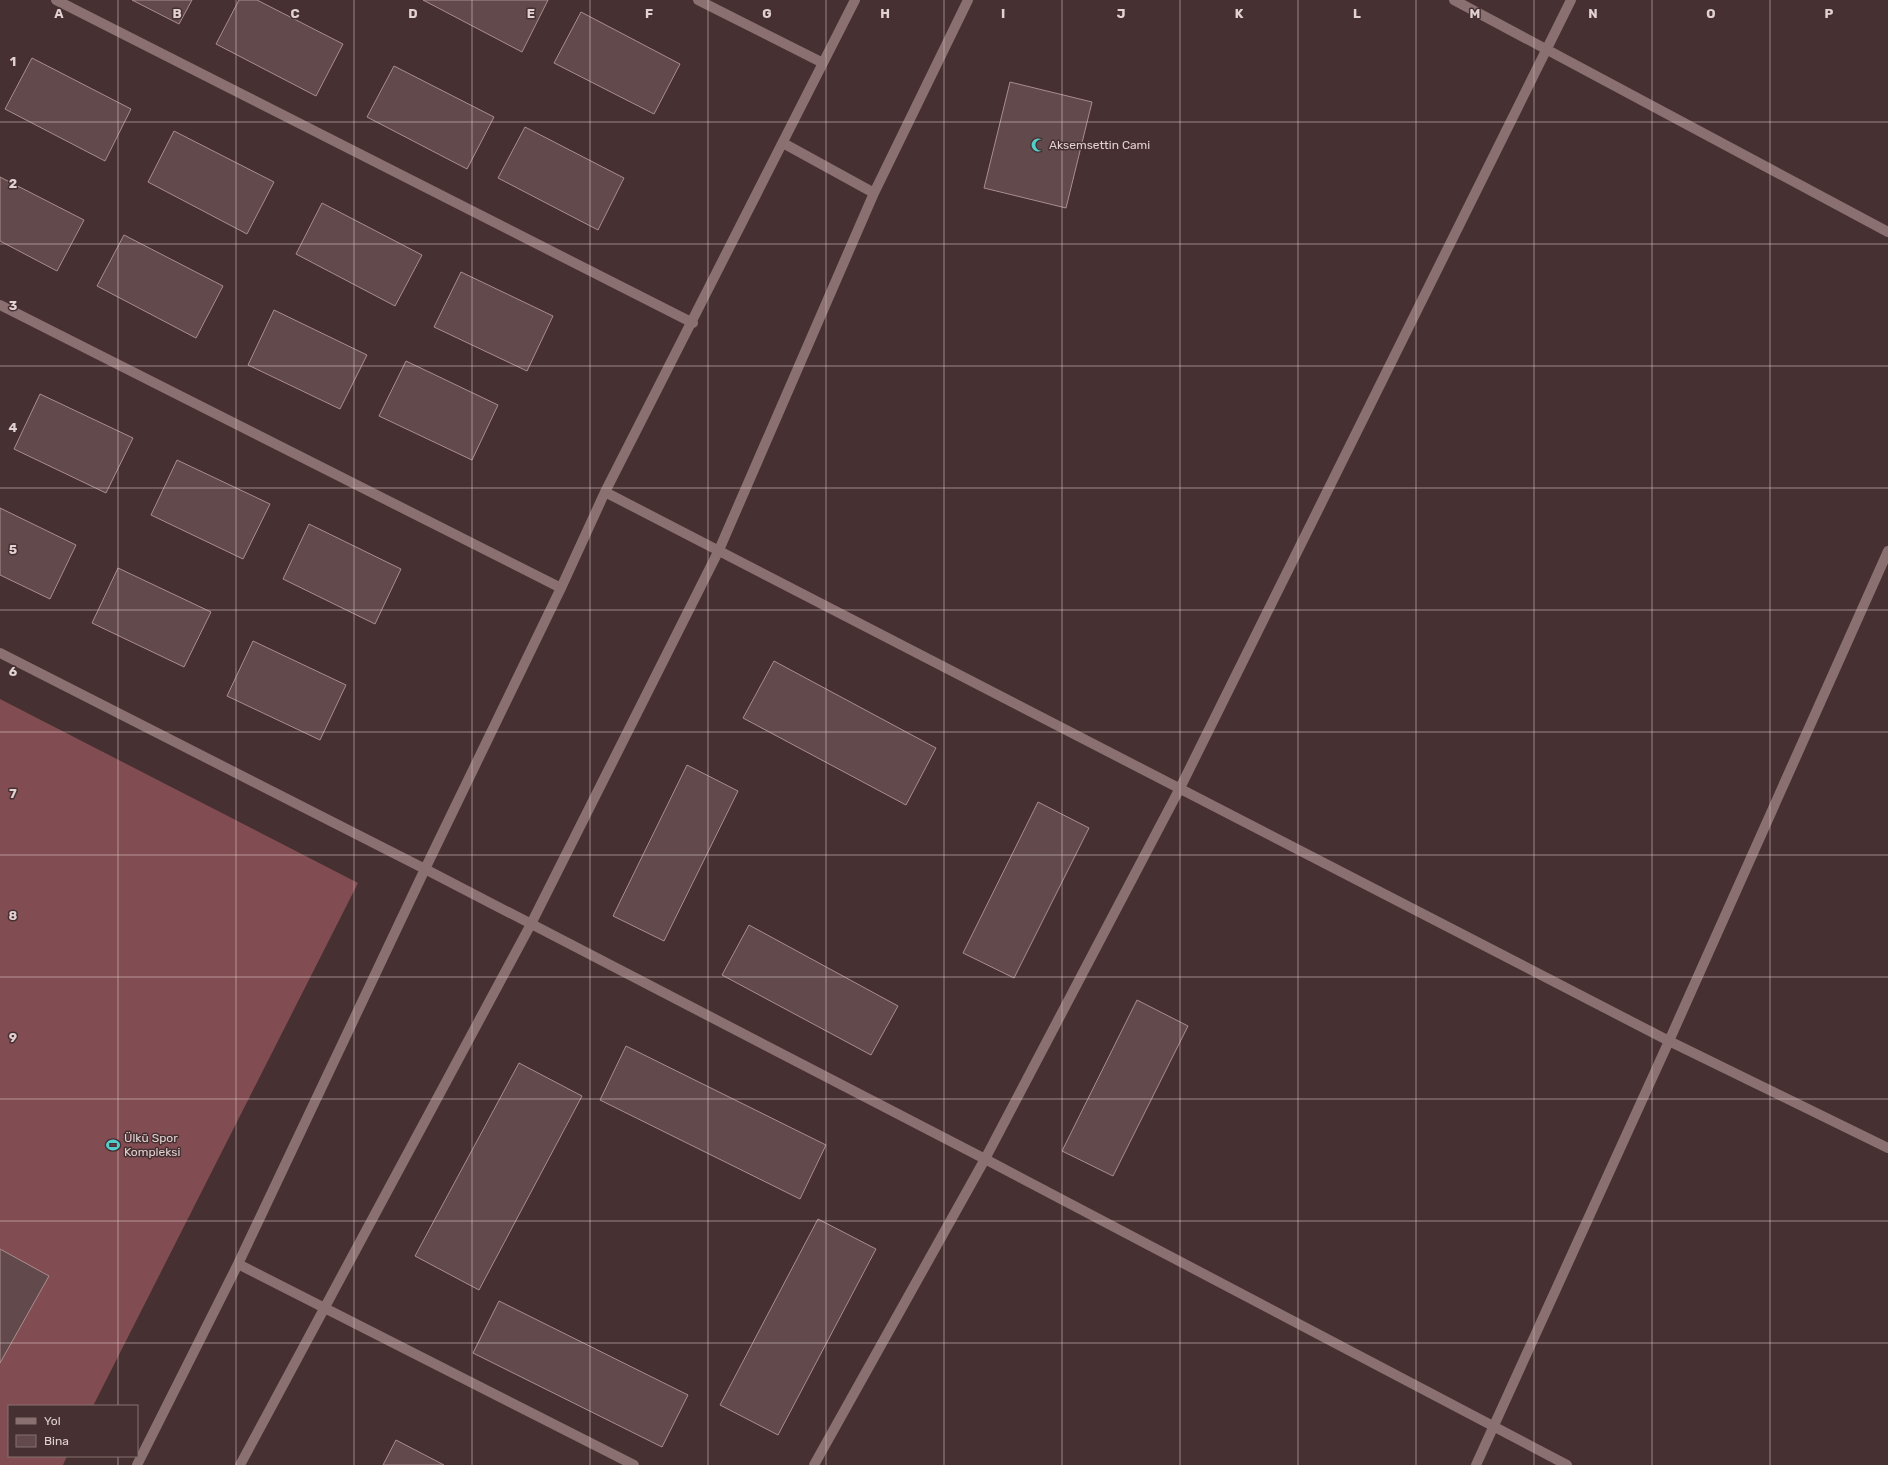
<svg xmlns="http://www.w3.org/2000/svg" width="1888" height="1465" viewBox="0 0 1888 1465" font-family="Rubik,sans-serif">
<rect width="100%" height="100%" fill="#473031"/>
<path fill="#824d52" d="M0 699 358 883 93 1406H9V1456H67L63 1465H0Z"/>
<path fill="#62494b" stroke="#aa8d8f" d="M132 0H192L179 24Z
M239 0H257L343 44 316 96 216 44Z
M423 0H548L522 52Z
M581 12 680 64 654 114 554 63Z
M32 58 131 109 105 161 5 109Z
M394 66 494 117 467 169 367 117Z
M1010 82 1092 102 1066 208 984 188Z
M525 127 624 178 598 230 498 178Z
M174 131 274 182 247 234 148 182Z
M0 177 84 220 57 271 0 241Z
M322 203 422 255 395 306 296 254Z
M124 235 223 286 196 338 97 286Z
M461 272 553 316 527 371 434 327Z
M274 310 367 355 340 409 248 365Z
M406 361 498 405 472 460 379 416Z
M40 394 133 438 106 493 14 449Z
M177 460 270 504 243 559 151 515Z
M0 508 76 545 50 599 0 575Z
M309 524 401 569 375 624 283 579Z
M118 568 211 612 184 667 92 623Z
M253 641 346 685 320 740 227 696Z
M774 661 936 748 906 805 743 718Z
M687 765 738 791 664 941 613 916Z
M1038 802 1089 828 1014 978 963 953Z
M749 925 898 1006 871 1055 722 975Z
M1137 1000 1188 1026 1113 1176 1062 1151Z
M626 1046 826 1145 800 1199 600 1100Z
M519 1063 582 1096 479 1290 415 1256Z
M818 1219 876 1249 778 1435 720 1405Z
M0 1249 49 1276 0 1363Z
M499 1301 688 1395 662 1447 473 1353Z
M396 1440 444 1465H383Z"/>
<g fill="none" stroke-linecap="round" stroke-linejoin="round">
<path stroke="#8b7071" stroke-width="10" d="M56 0 693 323
M698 0 823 63
M1454 0 1888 232
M783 143 874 193
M0 305 561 588
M605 492 1669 1041 1888 1148
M0 653 425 869 985 1159 1567 1465
M238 1264 634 1465
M137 1465 238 1264 425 869 561 588 605 492 855 0
M240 1465 531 924 719 550 874 193 968 0
M814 1465 985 1159 1180 788 1571 0
M1476 1465 1669 1041 1888 551"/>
</g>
<path fill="none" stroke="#e1d1d2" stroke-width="1" stroke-opacity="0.55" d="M118 0V1406M236 0V1465M354 0V1465M472 0V1465M590 0V1465M708 0V1465M826 0V1465M944 0V1465M1062 0V1465M1180 0V1465M1298 0V1465M1416 0V1465M1534 0V1465M1652 0V1465M1770 0V1465M0 122H1888M0 244H1888M0 366H1888M0 488H1888M0 610H1888M0 732H1888M0 855H1888M0 977H1888M0 1099H1888M0 1221H1888M0 1343H1888M118 1456V1465"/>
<defs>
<g id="mosque-bare" transform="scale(1.08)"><path d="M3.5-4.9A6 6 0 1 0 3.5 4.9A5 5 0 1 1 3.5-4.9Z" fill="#52cdcc" stroke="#473031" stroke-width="2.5" paint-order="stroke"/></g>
<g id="stadium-bare" transform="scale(1.08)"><path d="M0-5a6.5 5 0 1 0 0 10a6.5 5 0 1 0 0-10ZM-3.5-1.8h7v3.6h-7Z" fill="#52cdcc" stroke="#473031" stroke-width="2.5" paint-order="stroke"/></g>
</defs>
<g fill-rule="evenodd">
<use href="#mosque-bare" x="1038" y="145"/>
<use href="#stadium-bare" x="113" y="1145"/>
</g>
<g text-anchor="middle" stroke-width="3" stroke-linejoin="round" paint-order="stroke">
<g font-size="12" fill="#e1d1d2" stroke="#473031" text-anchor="start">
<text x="1049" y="149">Aksemsettin Cami</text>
<text x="124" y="1142">Ülkü Spor<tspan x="124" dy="14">Kompleksi</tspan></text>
</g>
</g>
<g font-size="13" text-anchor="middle" font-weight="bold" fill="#e1d1d2" stroke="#473031" stroke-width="3" stroke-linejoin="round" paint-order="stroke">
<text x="59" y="18">A</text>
<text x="177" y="18">B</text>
<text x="295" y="18">C</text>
<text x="413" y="18">D</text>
<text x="531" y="18">E</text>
<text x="649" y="18">F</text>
<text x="767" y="18">G</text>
<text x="885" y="18">H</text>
<text x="1003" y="18">I</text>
<text x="1121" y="18">J</text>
<text x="1239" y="18">K</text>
<text x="1357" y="18">L</text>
<text x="1475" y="18">M</text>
<text x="1593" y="18">N</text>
<text x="1711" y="18">O</text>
<text x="1829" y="18">P</text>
<text x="13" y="66">1</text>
<text x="13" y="188">2</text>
<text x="13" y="310">3</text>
<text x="13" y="432">4</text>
<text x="13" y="554">5</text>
<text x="13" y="676">6</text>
<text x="13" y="798">7</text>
<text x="13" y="920">8</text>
<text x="13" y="1042">9</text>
</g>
<rect x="8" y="1405" width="130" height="52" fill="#473031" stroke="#857071"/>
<rect x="16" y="1418" width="20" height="6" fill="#8b7071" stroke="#857071"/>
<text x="44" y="1425" font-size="12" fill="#e1d1d2">Yol</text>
<rect x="16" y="1435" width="20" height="12" fill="#62494b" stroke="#857071"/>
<text x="44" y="1445" font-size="12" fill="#e1d1d2">Bina</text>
</svg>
